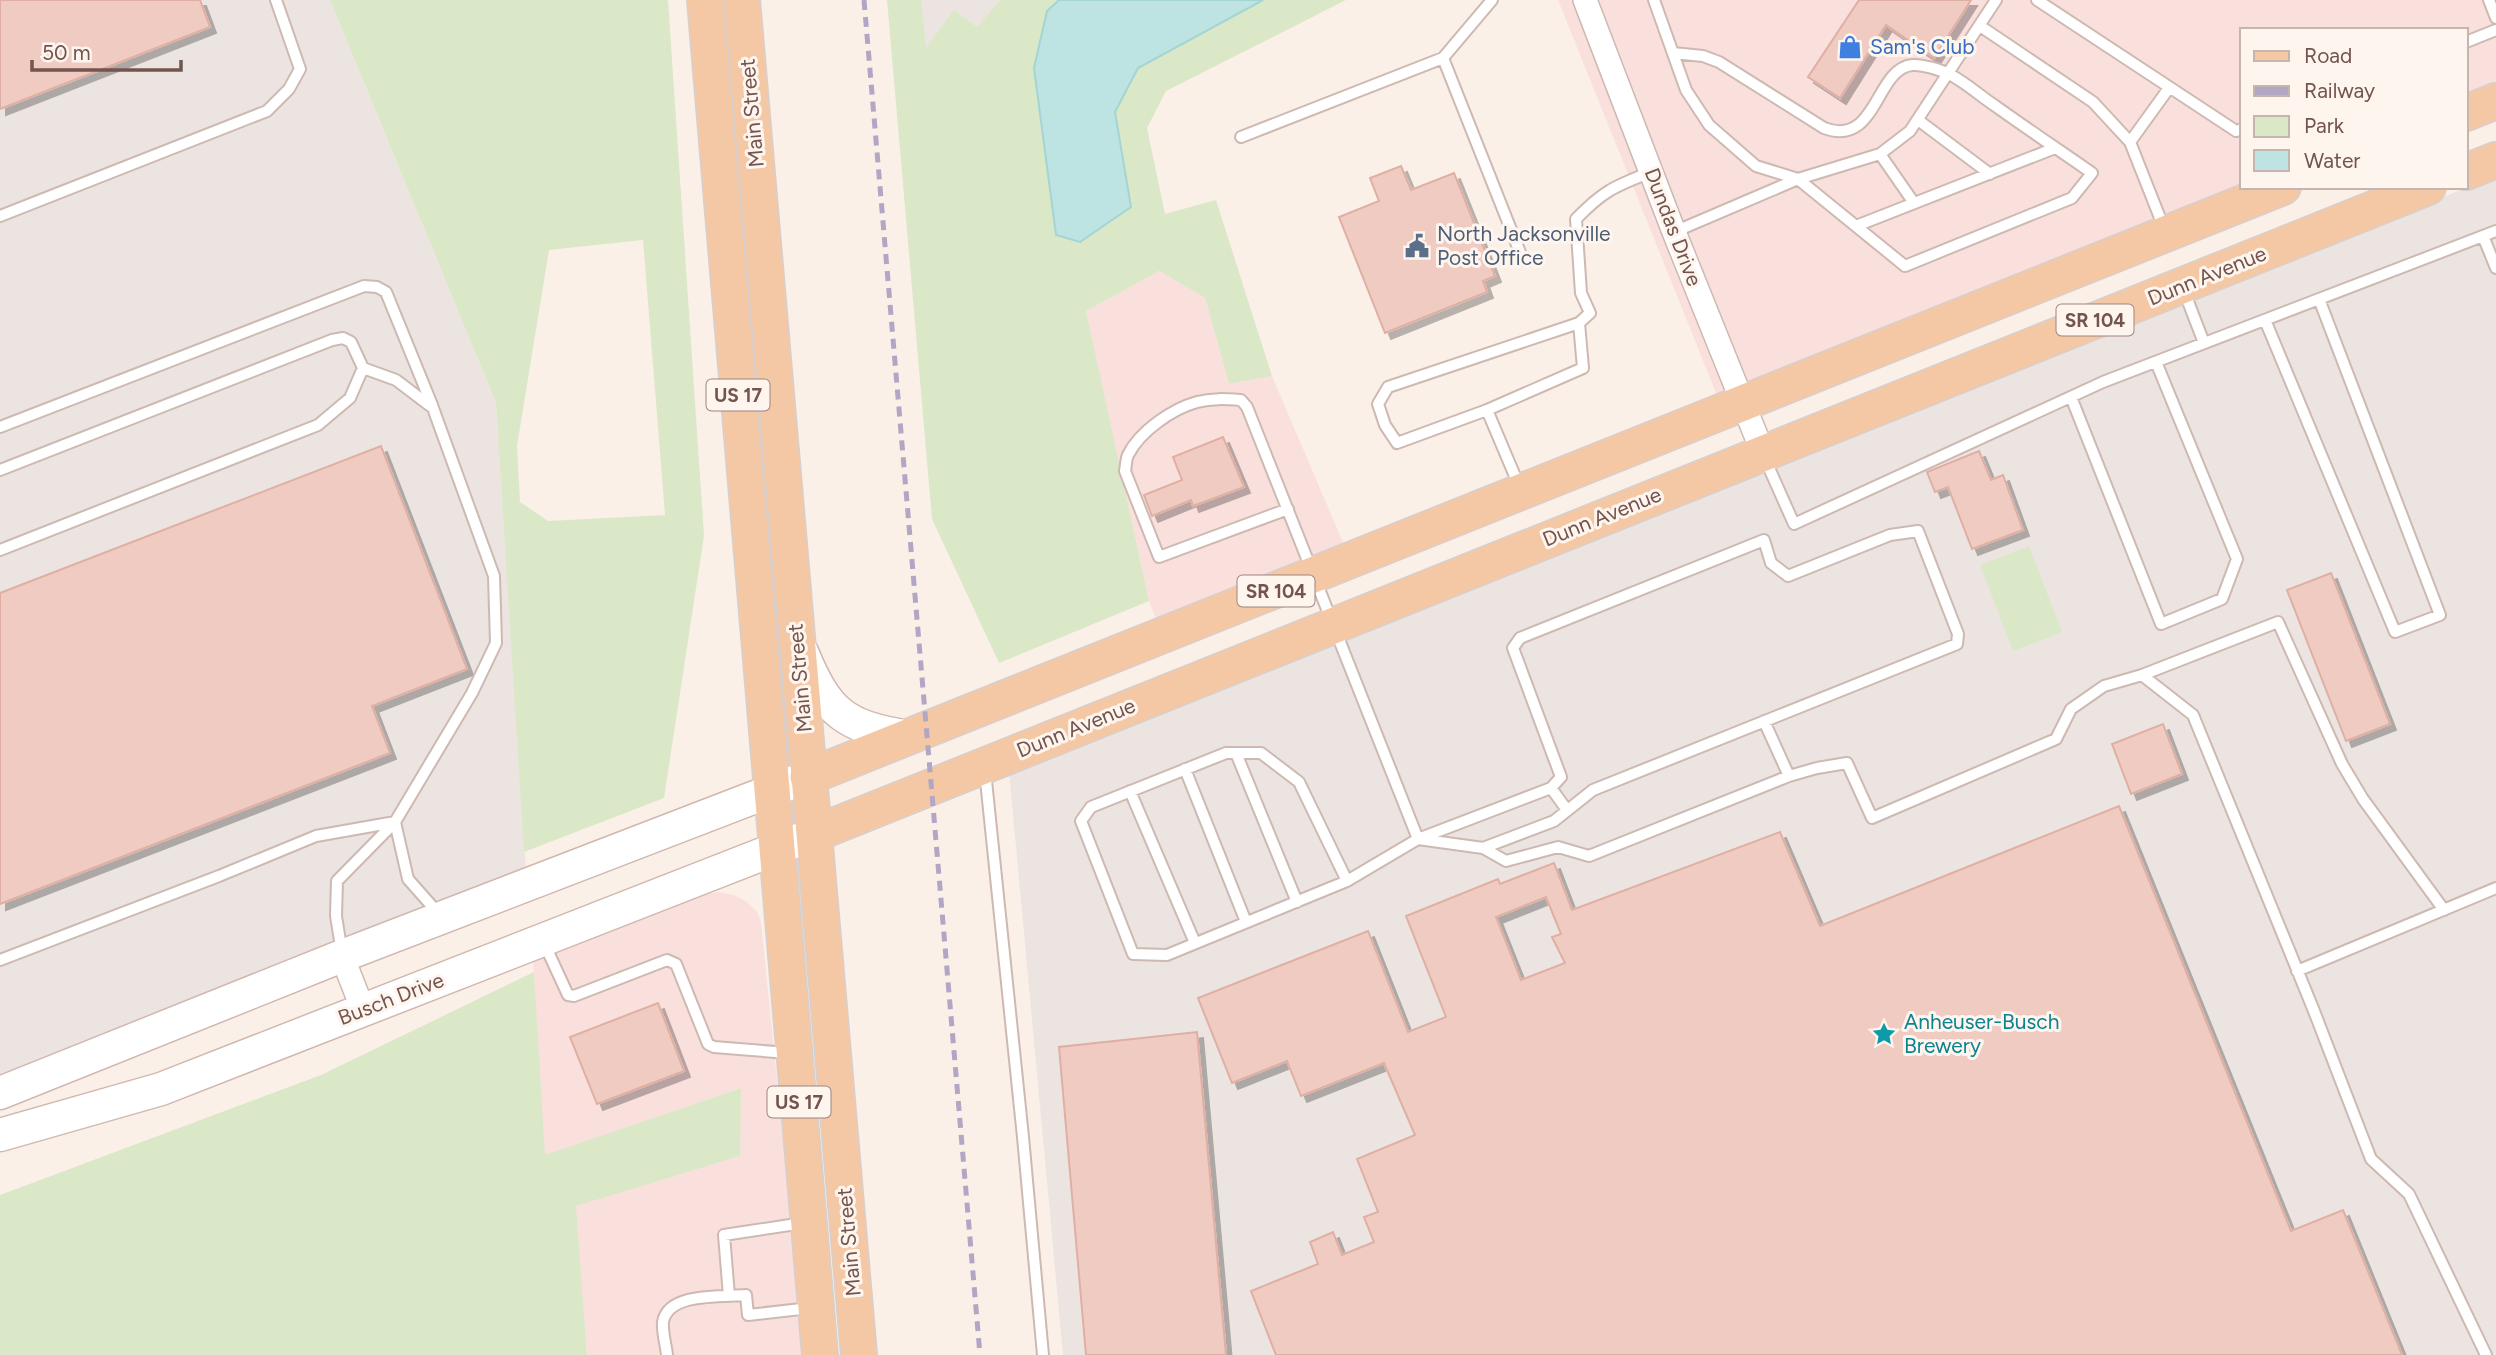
<svg xmlns="http://www.w3.org/2000/svg" width="2496" height="1355" viewBox="0 0 2496 1355" font-family="Figtree,sans-serif">
<defs>
<filter id="shadow"><feDropShadow dx="6" dy="6" stdDeviation="0" flood-color="#0004"/></filter>
</defs>
<rect width="100%" height="100%" fill="#fbf0e8"/>
<path fill="#fae0dd" d="M1558 0H2496V88L2466 99V30H2242V187L1718 398Z
M1159 271 1205 298 1229 384 1272 376 1345 547 1157 621 1149 601 1085 311Z
M718 892 734 895 747 902 757 912 761 922 805 1355H587L575 1205 739 1156 741 1088 544 1156 533 958 703 895Z"/>
<path fill="#ece4e1" d="M0 0H330L496 403 526 872 0 1076Z
M921 0H1000L977 28 925 49Z
M2496 176V1355H1063L1009 771Z"/>
<path fill="#dbe8c7" fill-rule="evenodd" d="M330 0H668L704 536 664 798 524 852 496 403ZM643 240 665 515 548 521 520 502 517 446 549 250Z
M887 0H921L926 48 954 10 977 27 1000 0H1059L1047 11 1131 207 1115 112 1138 68 1263 0H1346L1166 91 1147 128 1165 214 1216 200 1272 376 1229 384 1205 298 1159 271 1086 311 1149 601 999 663 932 519Z
M2029 546 2062 632 2013 651 1980 565Z
M534 972 545 1155 741 1088 740 1156 576 1206 587 1355H0V1195L321 1075Z"/>
<path fill="#bde4e2" stroke="#a4d5d3" stroke-width="2" d="M1059 0H1263L1138 68 1115 112 1131 207 1080 242 1056 235 1034 68 1047 11Z"/>
<path fill="#efcbc1" stroke="#e0afa3" stroke-width="2" fill-rule="evenodd" filter="url(#shadow)" d="M0 0H200L210 27 0 109Z
M1859 0H1971L1934 58 1886 25 1840 98 1808 77Z
M1401 166 1411 190 1454 173 1495 276 1483 281 1487 292 1385 333 1339 217 1379 201 1370 178Z
M1223 437 1244 487 1193 506 1191 500 1152 516 1144 495 1182 480 1173 457Z
M381 446 467 669 372 706 390 753 0 904V593Z
M1979 451 1991 480 2003 475 2023 530 1972 549 1948 487 1935 492 1927 472Z
M2331 573 2390 724 2346 741 2287 590Z
M2163 724 2182 774 2131 794 2112 744Z
M2119 806 2291 1231 2343 1210 2402 1355H1276L1251 1291 1318 1264 1310 1242 1333 1232 1342 1255 1374 1242 1364 1217 1378 1212 1357 1159 1415 1135 1384 1063 1301 1096 1287 1061 1232 1083 1198 998 1368 931 1408 1032 1446 1017 1406 916 1498 879 1500 884 1554 863 1572 910 1780 832 1820 926ZM1546 897 1561 934 1552 937 1565 963 1521 980 1496 917Z
M658 1003 684 1071 597 1104 570 1037Z
M1197 1032 1226 1355H1086L1059 1047Z"/>
<g fill="none" stroke-linecap="round" stroke-linejoin="round">
<g stroke="#ceb9b2" stroke-width="14">
<path id="lane" d="M1654 0 1686 90 1709 125 1756 166 1798 179 1905 266 2072 198 2092 173C2059 150 2026 128 1994 105 1979 95 1965 82 1949 74 1941 70 1922 64 1912 65 1875 69 1877 148 1824 128L1719 62 1703 56 1673 53
M2037 0 2236 131 2242 129
M2489 0 2496 18
M1980 26 2093 102 2130 142 2164 228
M2466 42 2496 30
M1443 58 1523 260
M1918 120 1990 174
M1241 137 1443 58 1492 0
M2130 142 2169 88
M1880 154 1914 203
M0 216 267 111 289 89 300 69 276 0
M1856 226 2055 148
M1674 232 1798 179 1880 154 1910 131 1996 0
M2483 236 2496 268
M2184 291 2204 343
M2265 320 2395 632 2440 615 2319 299
M2071 397 2161 624 2222 599 2237 559 2156 362
M1487 410 1397 443 1385 425 1378 404 1388 387 1579 323
M0 427 364 286 377 287 386 292 432 405
M1765 459 1794 524 2103 382 2496 231
M0 470 332 340 343 338 351 342 363 368 396 380 433 408 494 576 496 643 472 693 395 822 337 881 336 916 342 953
M1520 488 1487 410 1583 368 1579 323 1590 313 1581 293 1576 219C1603 191 1615 186 1651 172
M1288 509 1159 557 1125 471C1126 466 1126 459 1128 455 1140 431 1172 409 1197 402 1212 398 1226 399 1241 400L1247 407 1418 839 1347 881 1167 955 1133 954 1081 821 1091 807 1226 753H1261L1299 782 1347 881
M1918 531 1958 634 1957 644 1593 790 1554 821 1483 848 1418 839 1551 788 1561 777 1513 648 1520 638 1764 540 1771 563 1788 576 1890 535Z
M0 550 318 425 350 398 363 368
M2142 675 2278 622 2342 764 2363 799 2444 910
M1764 721 1789 776 1817 768 1847 763 1872 818 2056 739 2071 709 2104 686 2142 675 2193 715 2314 1011 2371 1159 2409 1194 2486 1355
M1236 753 1297 902
M1185 769 1246 922
M985 771 1023 1137 1043 1355
M1551 788 1567 810
M1130 791 1195 943
M1483 848 1506 861 1558 847 1589 856 1789 776
M544 943 568 995 574 996 667 960 676 964 708 1044 714 1047 788 1053
M0 960 219 876 316 836 395 822 408 879 438 913
M2297 971 2496 888
M729 1296 724 1235 803 1223
M667 1355C666 1345 662 1332 663 1322 668 1292 722 1297 746 1295L748 1315 810 1308"/>
</g>
<g stroke="#ceb9b2" stroke-width="26">
<path id="street" d="M1585 0 1674 232 1763 453
M342 956 363 1010"/>
</g>
<g stroke="#d1b8af" stroke-width="35">
<path id="secondary" d="M802 652C827 713 844 727 910 737
M0 1093 342 956 794 782
M0 1135 161 1089 814 834"/>
</g>
<g stroke="#d8cfcd" stroke-width="38">
<path id="primary" d="M705 0 820 1355
M742 0 859 1355
M2466 113 2496 101
M2466 172 2496 160
M808 777 2283 187
M814 834 2428 187"/>
</g>
<use href="#lane" stroke="#fff" stroke-width="10"/>
<use href="#street" stroke="#fff" stroke-width="23"/>
<use href="#secondary" stroke="#fff" stroke-width="32"/>
<use href="#primary" stroke="#f5c8a5" stroke-width="35"/>
<path stroke="#b1a7c4" stroke-width="5" stroke-dasharray="10 7" stroke-linecap="butt" d="M864 0 980 1355"/>
</g>
<defs>
<g id="shop-bare" transform="scale(1.89)"><path d="M-5-2.5h2.3a2.7 3.5 0 0 1 5.4 0H5L5.5 6h-11ZM-1.5-2.5h3a1.5 2.3 0 0 0-3 0Z" fill="#3f7fe0" stroke="#fef5ee" stroke-width="2.5" paint-order="stroke"/></g>
<g id="civic-bare" transform="scale(1.89)"><path d="M-.6-6.5H3V-4.5H.6V-3L4-1V1h2V6H-6V1h2V-1L-.6-3ZM-1.2 2.5V6h2.4V2.5Z" fill="#5c6f8a" stroke="#fef5ee" stroke-width="2.5" paint-order="stroke"/></g>
<g id="sight-bare" transform="scale(1.89)"><path d="M0-6L1.8-2.2L6-1.7L2.9 1.2L3.7 5.4L0 3.3L-3.7 5.4L-2.9 1.2L-6-1.7L-1.8-2.2Z" fill="#0f9aa8" stroke="#fef5ee" stroke-width="2.5" paint-order="stroke"/></g>
</defs>
<g fill-rule="evenodd">
<use href="#shop-bare" x="1850" y="47"/>
<use href="#civic-bare" x="1417" y="246"/>
<use href="#sight-bare" x="1884" y="1034"/>
</g>
<g text-anchor="middle" stroke-width="6" stroke-linejoin="round" paint-order="stroke">
<g fill="#fef5ee" stroke="#9d847e" stroke-width="2">
<rect x="2056.5" y="304.5" width="77" height="31" rx="5"/>
<rect x="706.5" y="379.5" width="63" height="31" rx="5"/>
<rect x="1237.5" y="575.5" width="77" height="31" rx="5"/>
<rect x="767.5" y="1086.5" width="63" height="31" rx="5"/>
</g>
<g font-size="19" font-weight="bold" fill="#73544e">
<text x="2095" y="327">SR 104</text>
<text x="738" y="402">US 17</text>
<text x="1276" y="598">SR 104</text>
<text x="799" y="1109">US 17</text>
</g>
<g font-size="21" fill="#366cbe" stroke="#fef5ee" text-anchor="start">
<text x="1870" y="54">Sam's Club</text>
</g>
<g font-size="21" fill="#73544e" stroke="#fef5ee">
<text transform="translate(752 113) rotate(-95)" y="7">Main Street</text>
<text transform="translate(1673 227) rotate(69)" y="7">Dundas Drive</text>
<text transform="translate(2207 276) rotate(-22)" y="7">Dunn Avenue</text>
<text transform="translate(1602 517) rotate(-22)" y="7">Dunn Avenue</text>
<text transform="translate(800 678) rotate(-95)" y="7">Main Street</text>
<text transform="translate(1076 728) rotate(-22)" y="7">Dunn Avenue</text>
<text transform="translate(391 999) rotate(-21)" y="7">Busch Drive</text>
<text transform="translate(849 1242) rotate(-95)" y="7">Main Street</text>
</g>
<g font-size="21" fill="#4e5e75" stroke="#fef5ee" text-anchor="start">
<text x="1437" y="241">North Jacksonville<tspan x="1437" dy="24">Post Office</tspan></text>
</g>
<g font-size="21" fill="#0d838f" stroke="#fef5ee" text-anchor="start">
<text x="1904" y="1029">Anheuser-Busch<tspan x="1904" dy="24">Brewery</tspan></text>
</g>
</g>
<rect x="2240" y="28" width="228" height="161" fill="#fef5ee" stroke="#c6b5ae" stroke-width="2"/>
<rect x="2254" y="51" width="35" height="10" fill="#f5c8a5" stroke="#c6b5ae" stroke-width="2"/>
<text x="2304" y="63" font-size="21" fill="#73544e">Road</text>
<rect x="2254" y="86" width="35" height="10" fill="#b1a7c4" stroke="#c6b5ae" stroke-width="2"/>
<text x="2304" y="98" font-size="21" fill="#73544e">Railway</text>
<rect x="2254" y="116" width="35" height="21" fill="#dbe8c7" stroke="#c6b5ae" stroke-width="2"/>
<text x="2304" y="133" font-size="21" fill="#73544e">Park</text>
<rect x="2254" y="150" width="35" height="21" fill="#bde4e2" stroke="#c6b5ae" stroke-width="2"/>
<text x="2304" y="168" font-size="21" fill="#73544e">Water</text>
<path d="M32 60v10h149v-10" fill="none" stroke="#73544e" stroke-width="3.5"/>
<text x="42" y="60" font-size="21" fill="#73544e" stroke="#fef5ee" stroke-width="5" paint-order="stroke">50 m</text>
</svg>
